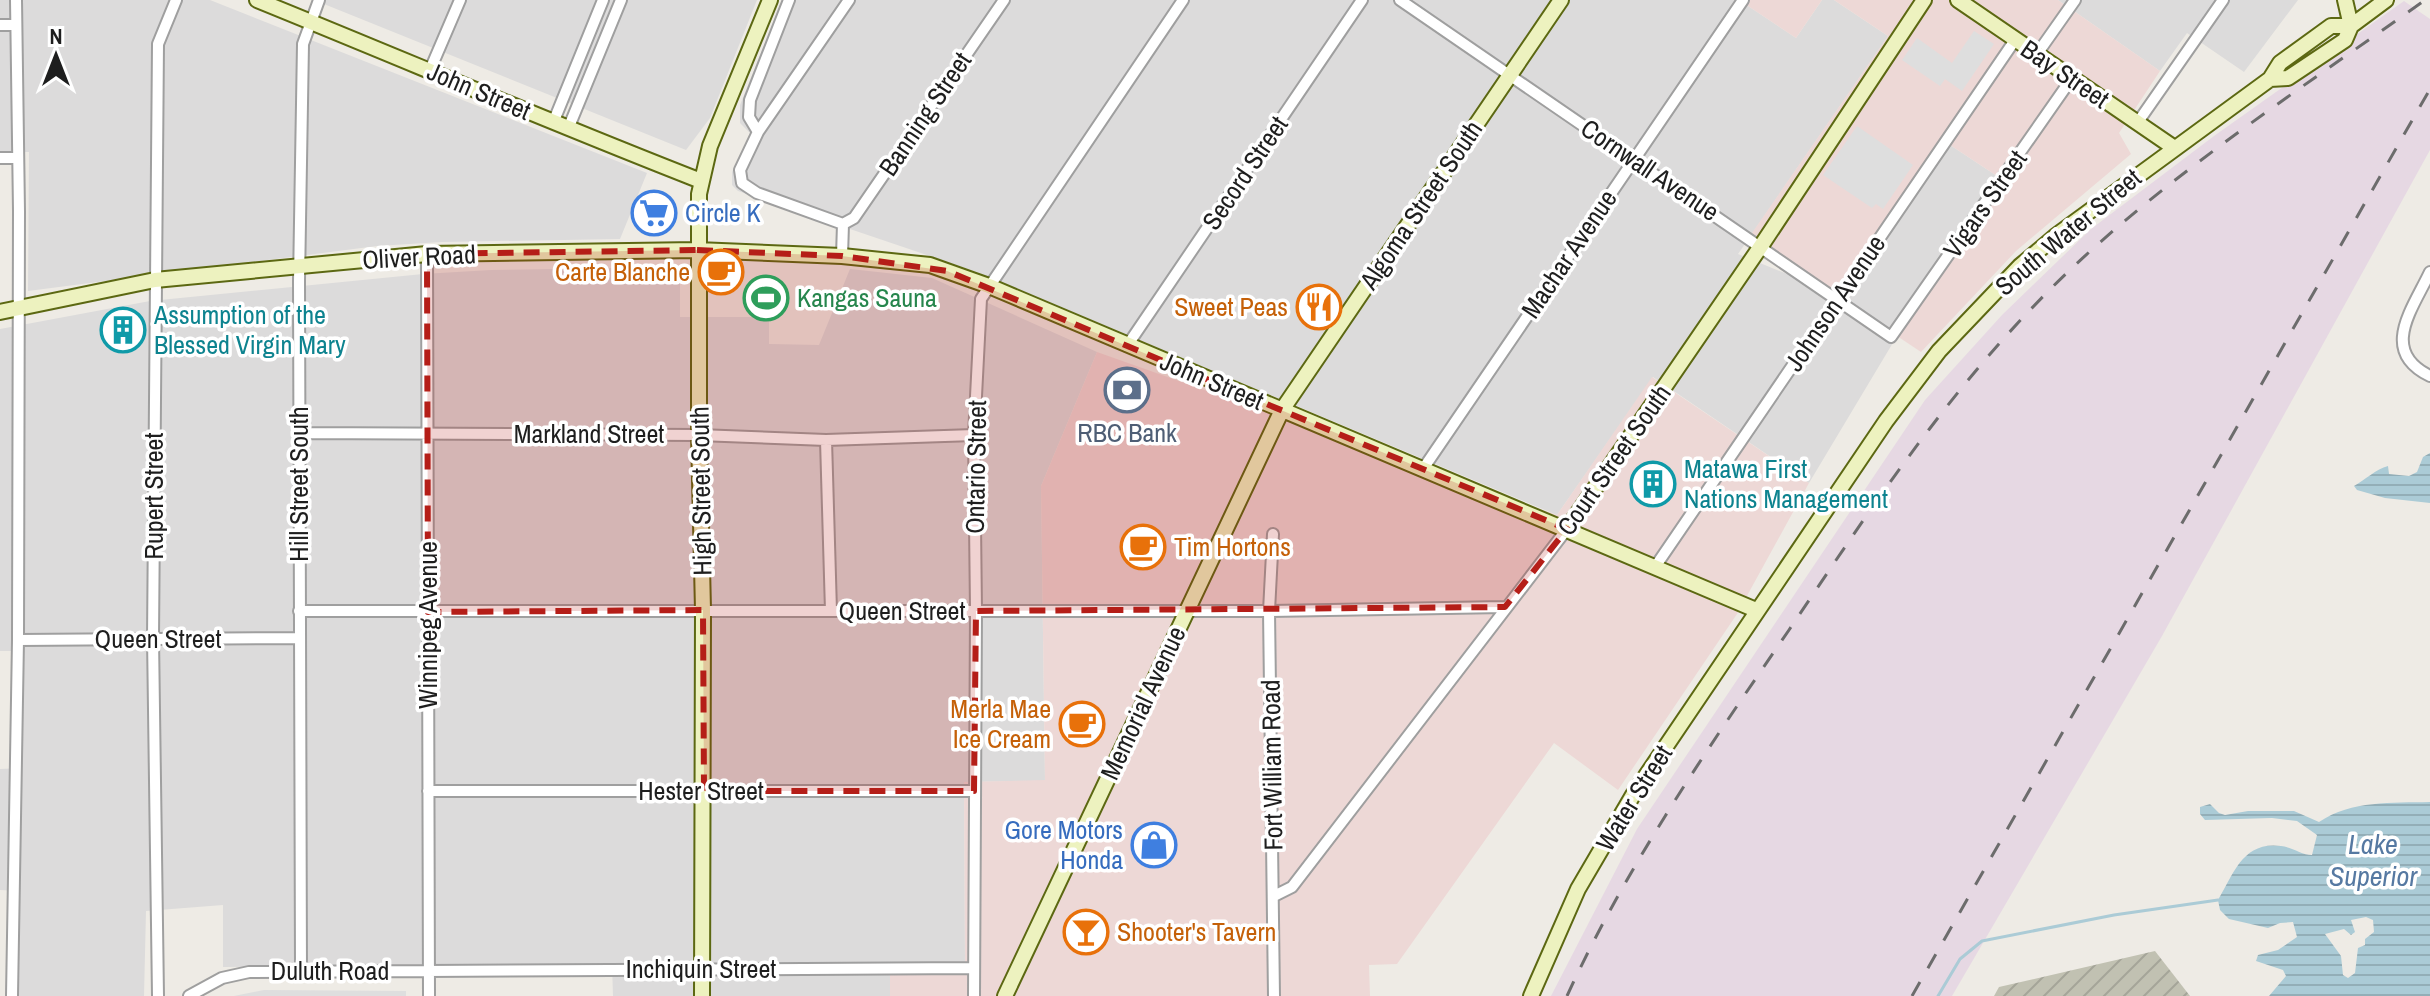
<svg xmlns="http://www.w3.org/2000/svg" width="2430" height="996" viewBox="0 0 2430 996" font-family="'Archivo Narrow',sans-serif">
<defs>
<pattern id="construction-furrows" width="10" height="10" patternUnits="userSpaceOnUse" patternTransform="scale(2)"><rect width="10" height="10" fill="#c1c1b2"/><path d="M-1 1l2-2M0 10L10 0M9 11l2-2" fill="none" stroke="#a5a599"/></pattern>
<pattern id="water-rules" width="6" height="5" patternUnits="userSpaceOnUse" patternTransform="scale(2)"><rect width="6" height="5" fill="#abcbd6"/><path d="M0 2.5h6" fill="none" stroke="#93aeb7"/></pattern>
</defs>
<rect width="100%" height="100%" fill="#eeebe5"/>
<path fill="#dcdbdb" d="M0 0H210L647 173 620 239 442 242 377 246 28 291 29 152H0Z
M314 0H757L710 118 686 150Z
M782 0H1739L1796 38 1822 0H1834L1888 36 1738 254 1836 294 1941 139 2000 178 1897 336 1809 483 1653 377 1557 515 977 272 738 191 732 185V172L751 134 740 123V105Z
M2058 0H2298L2244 72 2187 33 2160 71Z
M680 267V317H769V344L819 345 850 269 932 278 1097 352 1041 486 1045 781 964 782 965 966 891 965 890 996H613L612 964 223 967V905L146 911 144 996H19V891L0 890V769L22 768 24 651H0V329L150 301 423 274 491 270Z"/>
<path fill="#edd8d6" d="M1739 0H1822L1796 38Z
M1834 0H2058L2160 71 2119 133 2131 154 2016 251 1921 352 1897 336 2000 178 1941 139 1836 294 1752 233 1888 36Z
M1097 352 1557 515 1652 377 1809 483 1737 614 1618 790 1554 743 1397 964 1369 965 1370 996H890V965H965L964 782 1045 780 1041 486Z"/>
<path fill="#e6d8e3" d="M2404 1 2430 19V150L2162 636 1952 996H1551L1637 829 1925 400 2002 315 2091 229 2214 136Z"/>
<path fill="url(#construction-furrows)" d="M2155 951 2190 996H1994L1999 987Z"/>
<path fill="#dedede" d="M1974 31 1994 44 1962 91 1945 79 1940 86 1902 60 1917 38 1952 63Z
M1857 126 1913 165 1883 209 1876 204 1872 208 1823 175Z
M264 990 406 991V996H234Z"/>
<path fill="url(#water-rules)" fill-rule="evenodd" d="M2430 453V503L2385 498 2357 490 2354 486C2365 480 2376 469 2388 466L2389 474 2409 476 2417 472 2423 457Z
M2430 802V996H2269L2286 976 2283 970 2256 961 2258 955 2278 950 2297 937 2293 922 2280 923 2268 928 2229 919 2220 910 2218 900C2234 873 2243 841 2281 846 2292 847 2302 855 2312 855L2317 835 2297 821 2272 818 2205 820 2200 814V807L2210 804 2219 813 2225 815 2248 811H2294L2319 822C2352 800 2392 803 2430 802ZM2366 917 2373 920 2374 932 2365 939V945L2358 948 2355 973 2348 978 2343 975 2341 956 2325 934 2344 929 2351 935 2355 932 2351 920Z"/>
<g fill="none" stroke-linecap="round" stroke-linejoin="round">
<path stroke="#abcbd6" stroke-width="3" d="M1938 996 1960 959 1982 941 2114 915 2218 900"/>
<g stroke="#9f9f9f" stroke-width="14">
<path id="street" d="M1400 0 1891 337 2072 78
M0 25H16
M2037 54 2075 0
M430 70 460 0
M2138 122 2223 0
M553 123 603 0
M568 129 621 0
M758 132 749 117 750 100 789 0
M0 158H18
M843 224 757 193 742 183 740 170 758 132 849 0
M843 224 854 218 1004 0
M427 254 429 996
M842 256 843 224
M2430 272C2412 310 2379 351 2430 376
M1127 346 1362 0
M300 433 699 435 826 440 974 435
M826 440 831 611
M1423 469 1743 0
M1273 534 1269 611 1274 996
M1655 567 2015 40
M299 611H1269L1505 607
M18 640 299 638
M428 791H974
M1274 896 1292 887 1567 529
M301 971 299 281 303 44 319 0
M12 996 18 640 19 211 16 0
M158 996 153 638 158 44 176 0
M189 996 222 978 249 972 974 968
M974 996 976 611 974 435 981 299 1183 0"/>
</g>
<g stroke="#5c6812" stroke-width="18">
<path id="secondary" d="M257 0C405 60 552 123 701 181
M1958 0 2173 147
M2345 0 2351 26
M2270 79 2288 78 2345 40 2351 26 2386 0
M0 312 155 280 427 254 697 250 842 256 930 265 989 286 1756 610
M1567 529 1761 246 1924 0
M702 996 703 610 699 435V194L710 146 770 0
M1005 996 1282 410 1561 0
M1531 996 1578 889 1633 795 1886 421 1939 351 2020 266 2057 235 2270 79 2280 63 2331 26H2351"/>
</g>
<use href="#street" stroke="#fff" stroke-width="10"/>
<use href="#secondary" stroke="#edf2bf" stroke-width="14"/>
<path stroke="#6c6c6c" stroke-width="3" stroke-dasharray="16 16" stroke-linecap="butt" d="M1567 996C1627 865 1708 748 1789 630 1877 499 1958 376 2073 267 2178 168 2308 84 2425 0
M1912 996 2430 89"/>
</g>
<path fill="#b51e18" fill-opacity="0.2" stroke="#b51e18" stroke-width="6" stroke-dasharray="16 10" stroke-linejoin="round" d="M697 250 842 256 947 271 1567 529 1505 607 976 611 974 791H704L703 610 428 612 427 254Z"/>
<defs>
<g id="supermarket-ring" transform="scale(2.3)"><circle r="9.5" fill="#fff" stroke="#3f7fe0" stroke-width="1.5"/><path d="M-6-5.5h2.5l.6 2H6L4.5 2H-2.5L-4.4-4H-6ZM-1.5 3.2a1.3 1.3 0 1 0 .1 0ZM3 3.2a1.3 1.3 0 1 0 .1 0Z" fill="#3f7fe0"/></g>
<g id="cafe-ring" transform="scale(2.3)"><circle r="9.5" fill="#fff" stroke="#e8710a" stroke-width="1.5"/><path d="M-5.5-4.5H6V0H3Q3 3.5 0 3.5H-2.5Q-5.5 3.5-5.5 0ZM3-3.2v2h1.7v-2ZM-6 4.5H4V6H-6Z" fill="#e8710a"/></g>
<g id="stadium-ring" transform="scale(2.3)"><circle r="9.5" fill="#fff" stroke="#2e9e5b" stroke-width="1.5"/><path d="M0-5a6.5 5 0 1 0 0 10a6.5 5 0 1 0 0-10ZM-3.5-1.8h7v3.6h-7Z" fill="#2e9e5b"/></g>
<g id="restaurant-ring" transform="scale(2.3)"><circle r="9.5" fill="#fff" stroke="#e8710a" stroke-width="1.5"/><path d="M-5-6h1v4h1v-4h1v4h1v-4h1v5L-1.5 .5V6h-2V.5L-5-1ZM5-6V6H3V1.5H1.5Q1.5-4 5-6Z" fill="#e8710a"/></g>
<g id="building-ring" transform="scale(2.3)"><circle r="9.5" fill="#fff" stroke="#0f9aa8" stroke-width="1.5"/><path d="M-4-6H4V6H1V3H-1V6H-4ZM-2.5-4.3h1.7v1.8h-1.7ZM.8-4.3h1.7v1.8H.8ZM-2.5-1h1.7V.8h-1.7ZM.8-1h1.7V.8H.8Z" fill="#0f9aa8"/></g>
<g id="bank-ring" transform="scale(2.3)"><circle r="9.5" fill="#fff" stroke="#5c6f8a" stroke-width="1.5"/><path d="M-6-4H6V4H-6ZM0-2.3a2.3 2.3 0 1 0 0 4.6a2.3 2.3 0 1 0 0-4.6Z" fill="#5c6f8a"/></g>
<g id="shop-ring" transform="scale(2.3)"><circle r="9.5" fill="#fff" stroke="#3f7fe0" stroke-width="1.5"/><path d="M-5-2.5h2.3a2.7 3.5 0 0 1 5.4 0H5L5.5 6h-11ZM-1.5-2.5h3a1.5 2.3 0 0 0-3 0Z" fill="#3f7fe0"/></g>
<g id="bar-ring" transform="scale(2.3)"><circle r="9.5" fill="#fff" stroke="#e8710a" stroke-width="1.5"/><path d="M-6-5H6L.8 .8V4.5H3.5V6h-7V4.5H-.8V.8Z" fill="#e8710a"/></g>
</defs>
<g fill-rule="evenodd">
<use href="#supermarket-ring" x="654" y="213"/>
<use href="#cafe-ring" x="721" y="272"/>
<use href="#stadium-ring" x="766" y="298"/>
<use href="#restaurant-ring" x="1319" y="307"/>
<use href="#building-ring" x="123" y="330"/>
<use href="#bank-ring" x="1127" y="390"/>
<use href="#building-ring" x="1653" y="484"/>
<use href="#cafe-ring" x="1143" y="547"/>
<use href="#cafe-ring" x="1082" y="724"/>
<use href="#shop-ring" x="1154" y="845"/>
<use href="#bar-ring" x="1086" y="932"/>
</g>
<g text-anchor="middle" stroke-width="7" stroke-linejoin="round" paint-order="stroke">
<g font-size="26" fill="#1e1e1e" stroke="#fff">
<text transform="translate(2065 74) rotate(34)" y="9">Bay Street</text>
<text transform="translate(479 91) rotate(23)" y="9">John Street</text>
<text transform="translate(925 114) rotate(-56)" y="9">Banning Street</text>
<text transform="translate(1650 170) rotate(34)" y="9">Cornwall Avenue</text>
<text transform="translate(1245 173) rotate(-56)" y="9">Secord Street</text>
<text transform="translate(1985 204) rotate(-55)" y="9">Vigars Street</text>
<text transform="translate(1421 205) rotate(-56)" y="9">Algoma Street South</text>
<text transform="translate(2068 232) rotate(-40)" y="9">South Water Street</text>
<text transform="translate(1569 254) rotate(-56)" y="9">Machar Avenue</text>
<text transform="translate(419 257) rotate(-3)" y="9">Oliver Road</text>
<text transform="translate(1835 303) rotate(-56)" y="9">Johnson Avenue</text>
<text transform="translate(1212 381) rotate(23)" y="9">John Street</text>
<text x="589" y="443">Markland Street</text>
<text transform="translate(1614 460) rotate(-55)" y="9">Court Street South</text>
<text transform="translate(976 467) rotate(-89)" y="9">Ontario Street</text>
<text transform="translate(299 484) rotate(-90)" y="9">Hill Street South</text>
<text transform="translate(701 491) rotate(-91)" y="9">High Street South</text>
<text transform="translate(154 496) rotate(-90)" y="9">Rupert Street</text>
<text x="902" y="620">Queen Street</text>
<text transform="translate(428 625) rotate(-90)" y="9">Winnipeg Avenue</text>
<text x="158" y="648">Queen Street</text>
<text transform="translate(1143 703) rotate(-65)" y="9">Memorial Avenue</text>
<text transform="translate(1272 765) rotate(-91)" y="9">Fort William Road</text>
<text x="701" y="800">Hester Street</text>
<text transform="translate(1634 798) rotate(-58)" y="9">Water Street</text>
<text x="701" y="978">Inchiquin Street</text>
<text x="330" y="980">Duluth Road</text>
</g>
<g font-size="26" fill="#366cbe" stroke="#fff" text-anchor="start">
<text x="685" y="222">Circle K</text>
<text x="1123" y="839" text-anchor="end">Gore Motors<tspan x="1123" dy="30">Honda</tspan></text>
</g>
<g font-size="26" fill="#c56008" stroke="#fff" text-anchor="end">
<text x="690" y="281">Carte Blanche</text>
<text x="1288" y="316">Sweet Peas</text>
<text x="1174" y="556" text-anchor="start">Tim Hortons</text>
<text x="1051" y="718">Merla Mae<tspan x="1051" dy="30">Ice Cream</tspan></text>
<text x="1117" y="941" text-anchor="start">Shooter's Tavern</text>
</g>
<g font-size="26" fill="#27864d" stroke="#fff" text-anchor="start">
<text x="797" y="307">Kangas Sauna</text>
</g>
<g font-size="26" fill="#0d838f" stroke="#fff" text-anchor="start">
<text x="154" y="324">Assumption of the<tspan x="154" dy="30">Blessed Virgin Mary</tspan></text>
<text x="1684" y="478">Matawa First<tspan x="1684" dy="30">Nations Management</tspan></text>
</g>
<g font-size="26" fill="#4e5e75" stroke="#fff">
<text x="1127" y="442">RBC Bank</text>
</g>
<g font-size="28" font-style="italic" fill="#5679a2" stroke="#fff">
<text x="2373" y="854">Lake<tspan x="2373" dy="32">Superior</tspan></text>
</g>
</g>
<g transform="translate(56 56)" stroke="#ffffff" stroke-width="6" paint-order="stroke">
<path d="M0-6L14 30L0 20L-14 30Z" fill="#1e1e1e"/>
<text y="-12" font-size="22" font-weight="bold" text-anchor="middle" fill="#1e1e1e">N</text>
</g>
</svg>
